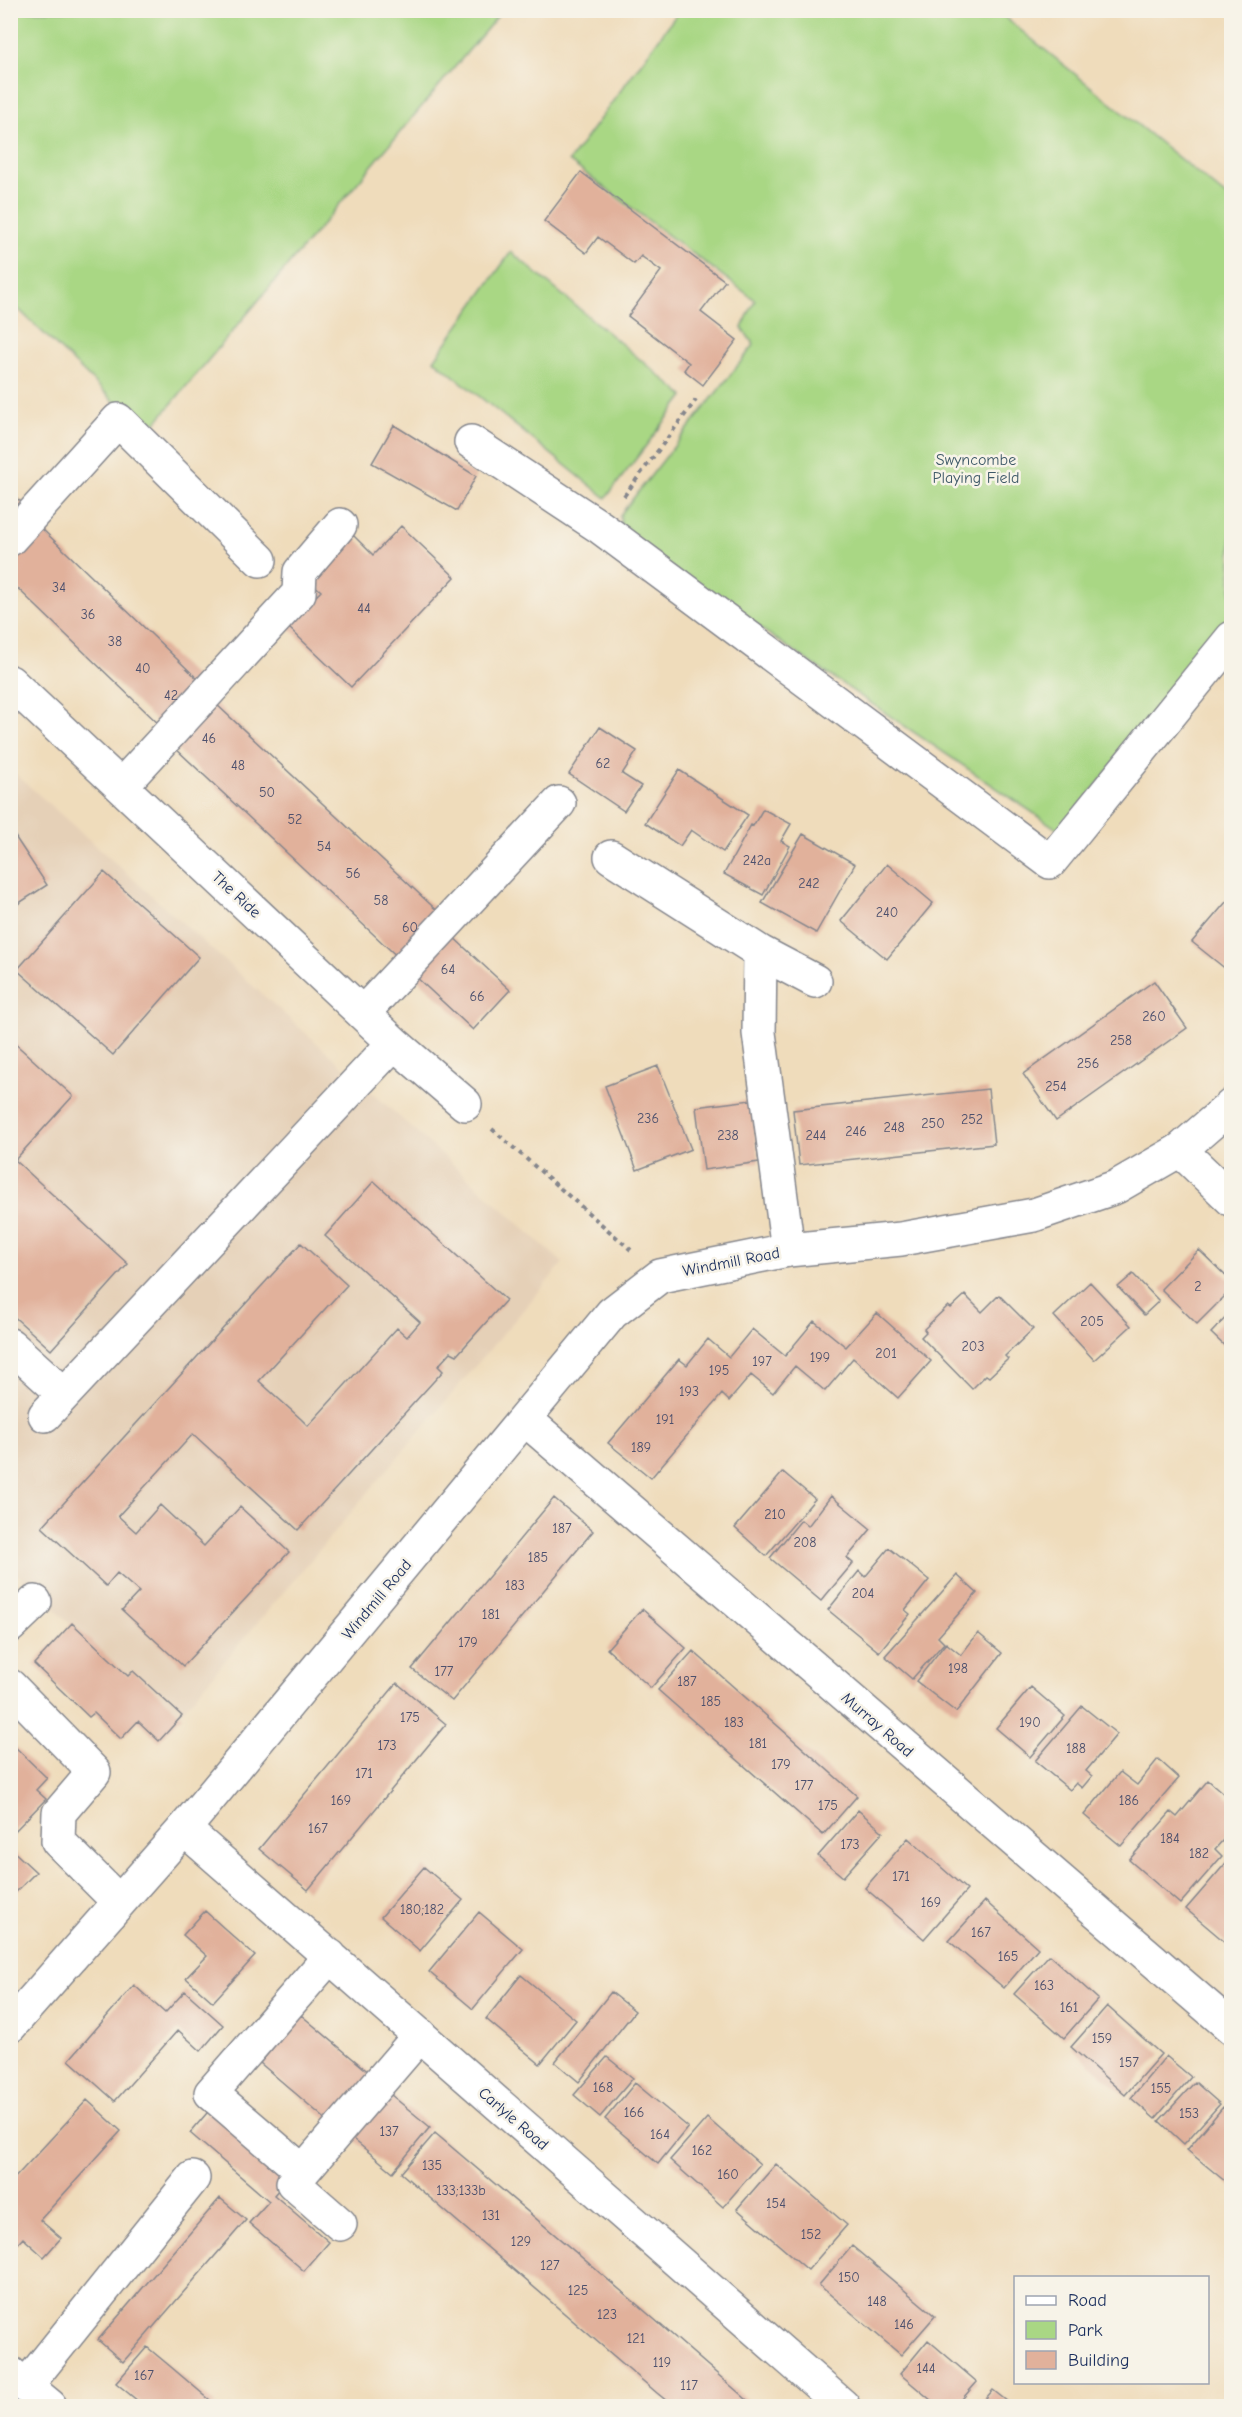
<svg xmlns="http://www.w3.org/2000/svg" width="1242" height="2417" viewBox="0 0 1242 2417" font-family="'Comic Neue',sans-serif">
<rect width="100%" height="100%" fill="#f7f3e8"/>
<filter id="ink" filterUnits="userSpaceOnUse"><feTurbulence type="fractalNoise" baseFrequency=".0167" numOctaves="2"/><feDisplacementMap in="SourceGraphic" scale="12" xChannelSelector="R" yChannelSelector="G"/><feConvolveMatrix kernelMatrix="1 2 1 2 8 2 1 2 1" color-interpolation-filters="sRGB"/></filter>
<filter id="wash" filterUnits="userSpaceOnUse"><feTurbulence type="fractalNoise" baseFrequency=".008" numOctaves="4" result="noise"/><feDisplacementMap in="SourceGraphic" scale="24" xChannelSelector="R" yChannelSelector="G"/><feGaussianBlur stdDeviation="1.35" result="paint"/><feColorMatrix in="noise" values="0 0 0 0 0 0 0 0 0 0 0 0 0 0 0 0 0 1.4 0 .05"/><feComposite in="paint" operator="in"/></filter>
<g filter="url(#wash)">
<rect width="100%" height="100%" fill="#efdcbb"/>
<path fill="#e5d0b7" d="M10 769 563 1263 173 1722 11 1568Z"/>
<path fill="#a9d784" stroke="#628371" stroke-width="1.5" d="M10 11H502L147 433 11 302Z
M679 11H997L1231 200V618L1060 831 622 535 620 515 754 345 742 328 755 300 569 161Z
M511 252 684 396 606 498 434 360Z"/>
<g id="blocks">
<path fill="#e1b19b" d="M581 172 725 281 701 312 737 340 703 385 684 370 689 363 628 316 661 271 641 256 634 264 598 237 586 253 544 221Z
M394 425 476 476 457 511 372 463Z
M10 493 30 509 10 532Z
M38 525 206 687 165 730 10 581V553Z
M401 526 455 577 351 687 287 626 321 591 310 581 353 535 373 555Z
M215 703 445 918 404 963 174 747Z
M600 727 637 751 622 774 641 786 624 811 569 774Z
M679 770 748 815 723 852 691 830 680 846 645 823Z
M763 809 791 824 781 841 790 846 763 895 724 874 751 825 753 826Z
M10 829 47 885 10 909Z
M803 834 855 864 816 933 762 903Z
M887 864 933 903 887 959 841 921Z
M104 872 199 957 113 1055 17 970Z
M1232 895V974L1192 942Z
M451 935 510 990 473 1030 414 975Z
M1154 981 1187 1028 1056 1121 1023 1074Z
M10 1039 73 1096 15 1160 128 1264 51 1350 10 1313Z
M658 1066 691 1149 637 1170 605 1086Z
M988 1089 994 1144 799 1165 793 1110Z
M751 1100 759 1162 704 1170 696 1107Z
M374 1181 506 1300 457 1355 451 1352 438 1366 443 1371 298 1530 193 1434 118 1516 136 1532 160 1505 204 1546 240 1507 289 1552 183 1666 122 1610 139 1592 117 1573 106 1586 42 1527 301 1243 347 1285 259 1381 301 1419 308 1426 397 1328 407 1337 420 1322 325 1236Z
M1199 1250 1232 1282V1289L1197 1324 1161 1289Z
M1133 1274 1159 1301 1144 1315 1118 1287Z
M1090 1282 1131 1326 1094 1360 1054 1316Z
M965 1295 982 1312 999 1295 1033 1329 1005 1356 1008 1359 989 1377 986 1375 972 1389 921 1337 926 1332 924 1329 948 1306 951 1308Z
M1232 1311V1353L1211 1333Z
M877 1313 931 1361 898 1398 853 1358 825 1391 795 1366 773 1393 751 1375 729 1401 722 1394 651 1478 608 1443 679 1359 687 1365 708 1339 729 1357 752 1329 785 1356 814 1321 846 1347Z
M783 1472 815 1499 766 1556 735 1528Z
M831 1496 871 1529 847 1558 853 1563 821 1601 770 1558 801 1520 808 1526Z
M554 1498 593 1531 452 1701 412 1669Z
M889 1548 929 1580 905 1610 910 1614 879 1652 828 1610 859 1571 865 1577Z
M957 1575 977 1593 938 1637 944 1643 912 1679 885 1656Z
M642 1609 686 1648 651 1688 607 1649Z
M72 1623 128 1676 133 1671 182 1716 159 1741 138 1721 121 1739 94 1713 89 1717 34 1664Z
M978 1633 1002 1653 956 1712 916 1681 946 1643 961 1655Z
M693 1651 857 1796 823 1835 658 1690Z
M397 1683 446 1724 308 1890 259 1849Z
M1031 1687 1065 1716 1030 1757 996 1728Z
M1082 1706 1117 1734 1086 1771 1092 1776 1082 1788 1076 1783 1070 1790 1035 1761Z
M10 1742 47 1778 36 1790 46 1799 10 1836Z
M1158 1759 1179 1778 1121 1846 1084 1815 1120 1772 1137 1785Z
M1208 1780 1232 1801V1830L1215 1849 1222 1856 1180 1904 1129 1860 1171 1812 1177 1817Z
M858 1810 883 1832 843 1877 818 1856Z
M908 1838 967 1890 924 1939 865 1888Z
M10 1848 36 1872 10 1898Z
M1232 1856V1948L1186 1909Z
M424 1867 463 1900 420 1951 381 1917Z
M985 1901 1038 1948 1004 1988 949 1941Z
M205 1911 255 1956 213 2002 186 1978 207 1956 183 1935Z
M479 1912 523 1949 473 2009 429 1972Z
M1049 1955 1098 1999 1064 2038 1014 1994Z
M521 1975 576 2020 540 2064 486 2019Z
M134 1985 165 2013 185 1991 223 2025 201 2051 178 2030 115 2101 69 2060Z
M611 1992 635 2011 579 2082 555 2062Z
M1107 2006 1161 2054 1125 2095 1071 2047Z
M301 2015 371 2074 330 2123 260 2063Z
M1166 2056 1191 2077 1155 2119 1131 2098Z
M607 2057 633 2078 600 2117 574 2095Z
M1195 2082 1220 2104 1184 2144 1159 2121Z
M635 2083 688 2127 658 2164 605 2119Z
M385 2090 430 2127 393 2172 348 2135Z
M87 2100 121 2131 40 2220 61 2238 44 2257 23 2238 10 2252V2183Z
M212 2107 291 2175 274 2195 329 2242 304 2271 249 2223 269 2201 190 2133Z
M1223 2107 1232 2115V2187L1187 2150Z
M707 2118 760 2164 723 2207 670 2160Z
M435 2133 639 2306 754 2406H673L657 2393 401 2173Z
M776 2164 847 2225 808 2270 737 2209Z
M220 2198 246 2220 123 2362 98 2340Z
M852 2246 935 2316 901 2355 819 2285Z
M928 2340 977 2382 956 2406H938L900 2374Z
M147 2347 171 2367 217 2406H144L116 2383Z
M993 2390 1013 2406H979Z"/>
</g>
</g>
<g filter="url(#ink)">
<use href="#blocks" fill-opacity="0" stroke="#85868c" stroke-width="1.5"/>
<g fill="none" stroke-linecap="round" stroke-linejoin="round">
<g stroke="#85868c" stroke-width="36">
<path id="minor" d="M471 442 600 527 1050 862 1232 638
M10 539 118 420 260 560
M10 682 394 1043 465 1104
M122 785 299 593 300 572 340 525
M611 857 760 952
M363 1013 559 803
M1180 1150 1232 1200
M788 1250 759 1033 760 952 815 981
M10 1345 64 1394
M45 1415 394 1043
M525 1419 1232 2028
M10 1626 35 1602
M10 1686 94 1772 59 1813 58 1841 119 1902
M184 1829 843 2406
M294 2164 211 2093 330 1956
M340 2224 293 2183 420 2035
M10 2373 50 2406
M26 2386 193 2178"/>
</g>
<g stroke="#85868c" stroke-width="36">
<path id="major" d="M10 2026 184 1829 612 1313 660 1276 788 1250 901 1239 1034 1215 1116 1187 1180 1150 1232 1105"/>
</g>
<path stroke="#85868c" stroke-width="4" stroke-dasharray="4.5 4.5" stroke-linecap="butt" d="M624 496 696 400
M492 1129 631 1250"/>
<use href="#minor" stroke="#fff" stroke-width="33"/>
<use href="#major" stroke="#fff" stroke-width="33"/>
</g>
</g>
<g text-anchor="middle" stroke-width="5" stroke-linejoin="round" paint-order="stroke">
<g font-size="14" fill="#4c506d">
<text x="59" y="592">34</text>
<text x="364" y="613">44</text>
<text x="88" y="619">36</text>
<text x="115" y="646">38</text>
<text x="143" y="673">40</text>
<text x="171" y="700">42</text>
<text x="209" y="743">46</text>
<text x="603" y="768">62</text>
<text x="238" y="770">48</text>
<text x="267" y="797">50</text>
<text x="295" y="824">52</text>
<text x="324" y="851">54</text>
<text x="757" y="865">242a</text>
<text x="353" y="878">56</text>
<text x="809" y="888">242</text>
<text x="381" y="905">58</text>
<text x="887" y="917">240</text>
<text x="410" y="932">60</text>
<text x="448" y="974">64</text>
<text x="477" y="1001">66</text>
<text x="1154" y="1021">260</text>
<text x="1121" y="1045">258</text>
<text x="1088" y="1068">256</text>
<text x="1056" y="1091">254</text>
<text x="648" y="1123">236</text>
<text x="972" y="1124">252</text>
<text x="933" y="1128">250</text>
<text x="894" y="1132">248</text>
<text x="856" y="1136">246</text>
<text x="728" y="1140">238</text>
<text x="816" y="1140">244</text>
<text x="1198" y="1291">2</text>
<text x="1092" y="1326">205</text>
<text x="973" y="1351">203</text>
<text x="886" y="1358">201</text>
<text x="820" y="1362">199</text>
<text x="762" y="1366">197</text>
<text x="719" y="1375">195</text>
<text x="689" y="1396">193</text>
<text x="665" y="1424">191</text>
<text x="641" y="1452">189</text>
<text x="775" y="1519">210</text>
<text x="562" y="1533">187</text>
<text x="805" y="1547">208</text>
<text x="538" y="1562">185</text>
<text x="515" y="1590">183</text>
<text x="863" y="1598">204</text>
<text x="491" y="1619">181</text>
<text x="468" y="1647">179</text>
<text x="958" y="1673">198</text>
<text x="444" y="1676">177</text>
<text x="687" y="1686">187</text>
<text x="711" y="1706">185</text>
<text x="410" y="1722">175</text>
<text x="734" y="1727">183</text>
<text x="1030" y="1727">190</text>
<text x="758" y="1748">181</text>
<text x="387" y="1750">173</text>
<text x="1076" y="1753">188</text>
<text x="781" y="1769">179</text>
<text x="364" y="1778">171</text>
<text x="804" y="1790">177</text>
<text x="341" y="1805">169</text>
<text x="1129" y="1805">186</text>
<text x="828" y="1810">175</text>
<text x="318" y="1833">167</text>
<text x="1170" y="1843">184</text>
<text x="850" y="1849">173</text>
<text x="1199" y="1858">182</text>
<text x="901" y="1881">171</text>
<text x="931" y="1907">169</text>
<text x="422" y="1914">180;182</text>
<text x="981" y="1937">167</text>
<text x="1008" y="1961">165</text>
<text x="1044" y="1990">163</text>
<text x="1069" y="2012">161</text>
<text x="1102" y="2043">159</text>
<text x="1129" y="2067">157</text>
<text x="603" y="2092">168</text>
<text x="1161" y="2093">155</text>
<text x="634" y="2117">166</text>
<text x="1189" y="2118">153</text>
<text x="389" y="2136">137</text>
<text x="660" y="2139">164</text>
<text x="702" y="2155">162</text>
<text x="432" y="2170">135</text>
<text x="728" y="2179">160</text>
<text x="461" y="2195">133;133b</text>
<text x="776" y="2208">154</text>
<text x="491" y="2220">131</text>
<text x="811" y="2239">152</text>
<text x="521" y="2246">129</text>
<text x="550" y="2270">127</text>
<text x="849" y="2282">150</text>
<text x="578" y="2295">125</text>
<text x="877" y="2306">148</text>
<text x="607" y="2319">123</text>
<text x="904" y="2329">146</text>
<text x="636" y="2343">121</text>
<text x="662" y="2367">119</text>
<text x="926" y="2373">144</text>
<text x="144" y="2380">167</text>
<text x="689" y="2390">117</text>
</g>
<g font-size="16" fill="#3e5968" stroke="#f7f3e8">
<text x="976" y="465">Swyncombe<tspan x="976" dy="18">Playing Field</tspan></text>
</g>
<g font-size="16" fill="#1b2f5e" stroke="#f7f3e8">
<text transform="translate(237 894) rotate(43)" y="6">The Ride</text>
<text transform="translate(731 1261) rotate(-11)" y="6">Windmill Road</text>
<text transform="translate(376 1599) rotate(-50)" y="6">Windmill Road</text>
<text transform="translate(878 1724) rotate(41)" y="6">Murray Road</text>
<text transform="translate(514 2118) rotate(41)" y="6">Carlyle Road</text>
</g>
</g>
<rect width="1242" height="2417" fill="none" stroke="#f7f3e8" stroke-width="36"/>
<rect x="1014" y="2276" width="195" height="108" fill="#f7f3e8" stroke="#9fa5b1" stroke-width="1.5"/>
<rect x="1026" y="2296" width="30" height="9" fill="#ffffff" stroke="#9fa5b1" stroke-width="1.5"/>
<text x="1068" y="2306" font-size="18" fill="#1b2f5e">Road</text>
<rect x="1026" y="2321" width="30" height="18" fill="#a9d784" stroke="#9fa5b1" stroke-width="1.5"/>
<text x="1068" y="2336" font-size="18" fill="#1b2f5e">Park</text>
<rect x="1026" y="2351" width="30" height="18" fill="#e1b19b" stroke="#9fa5b1" stroke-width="1.5"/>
<text x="1068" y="2366" font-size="18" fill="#1b2f5e">Building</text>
</svg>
